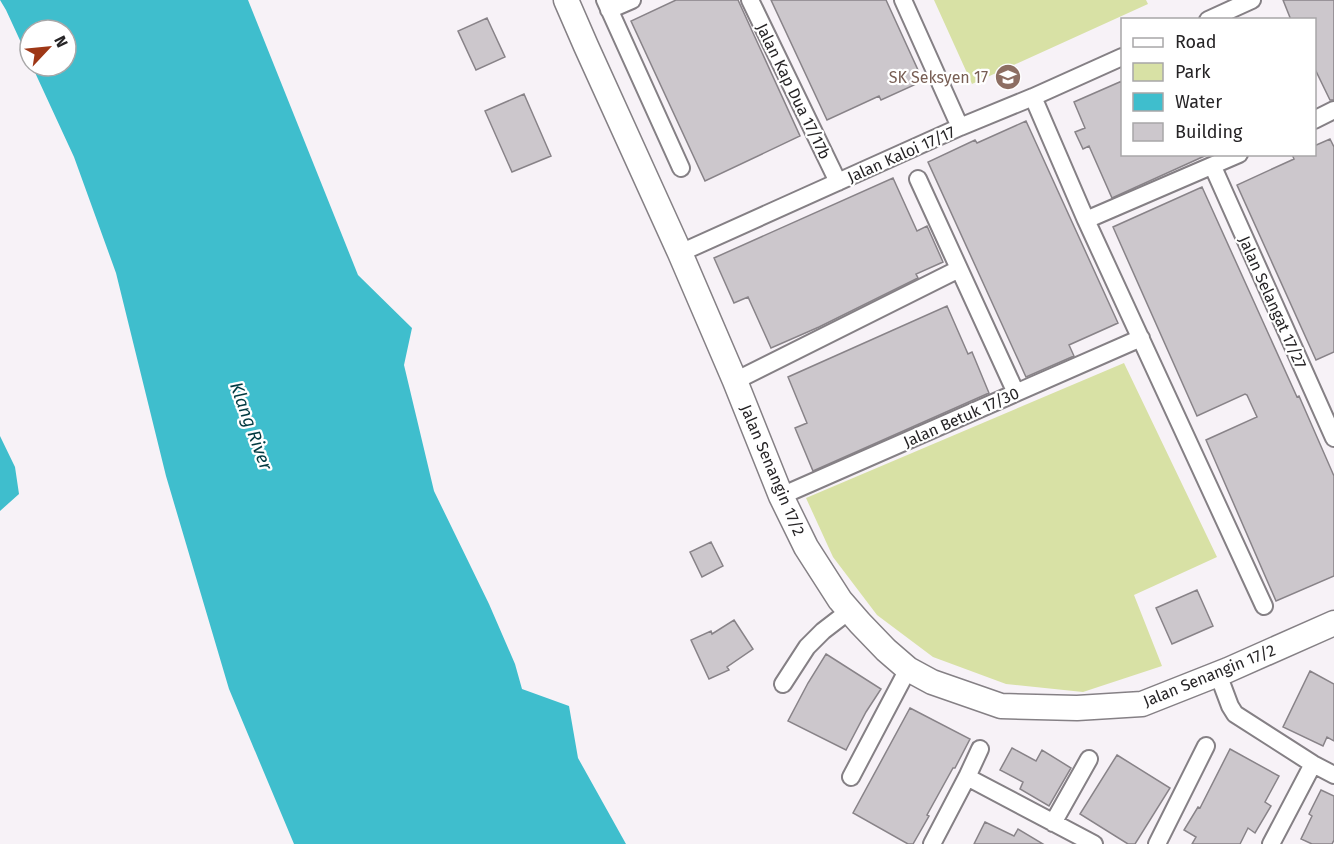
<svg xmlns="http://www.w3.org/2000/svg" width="1334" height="844" viewBox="0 0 1334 844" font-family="'Fira Sans',sans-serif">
<rect width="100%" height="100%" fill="#f7f2f7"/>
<path fill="#d8e1a5" d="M934 0H1146L1148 4 972 84Z
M1124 363 1217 557 1134 595 1162 666 1083 692 1006 684 933 657 877 615 833 557 806 498Z"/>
<path fill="#3fbecd" d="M0 0H248L358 275 412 328 404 365 434 491 489 604 515 664 522 689 569 706 578 758 626 844H294L229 689 166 476 116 273 74 157 32 66H66V30H30V62L6 10Z
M0 436 15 467 19 494 0 511Z"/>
<path fill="#ccc7cc" stroke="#888388" stroke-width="1.5" d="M676 0H738L800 136 705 181 631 21Z
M771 0H886L923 81 881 100 879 96 827 120Z
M1283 0H1334V100H1330L1314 67V20H1291Z
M487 18 505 57 476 70 458 31Z
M1122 81V154H1209L1112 198 1089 146 1083 149 1075 132 1085 128 1074 102Z
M524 94 551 156 512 172 485 111Z
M1026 121 1118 323 1069 345 1074 356 1026 377 928 162 975 140 977 143Z
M1330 139 1334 147V352L1316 360 1237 185 1294 159 1292 154H1314V146Z
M893 178 917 231 927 226 943 262 916 274 918 278 819 327 771 348 748 297 734 303 714 258Z
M1202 187 1297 397 1299 396 1334 476V576L1276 601 1206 440 1257 417 1247 395 1245 394 1197 416 1113 227Z
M947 306 968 354 972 352 989 393 813 471 795 428 807 423 788 377Z
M711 542 723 566 702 577 690 552Z
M1197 590 1213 626 1172 644 1156 608Z
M734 620 753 649 727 667 729 670 709 679 691 640 711 631 712 634Z
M826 654 881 689 866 712 846 750 788 721 808 683Z
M1310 671 1334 684V741L1327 737 1323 746 1283 727Z
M910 708 970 739 955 768H953L927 815 929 816 913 844H908L853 813Z
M1012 748 1036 761 1042 750 1071 768 1049 806 1020 789 1023 782 1000 770Z
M1230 749 1279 776 1265 802 1271 806 1255 833 1248 828 1240 844H1192L1196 837 1184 830 1198 807 1200 808Z
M1117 755 1170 788 1135 844H1128L1080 814Z
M1321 790 1334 796V840L1332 844H1312L1301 839 1312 816 1309 814Z
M985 822 1014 836 1018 829 1043 844H974Z"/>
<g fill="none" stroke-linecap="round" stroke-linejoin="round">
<g stroke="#858085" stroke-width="20">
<path id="street" d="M605 0 681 168
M750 0 838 182
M903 0 960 127
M609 10 632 0
M1208 20 1252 0
M1033 97 1086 220 1264 606
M1314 120 1334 110
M1213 167 1334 438
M918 179 1016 393
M1086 220 1239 154
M680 253 960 127 1033 97 1122 57
M735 381 959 269
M781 496 1141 338
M1218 674 1230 706 1235 714 1313 764 1334 775
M783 684 807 647 823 631 849 611
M851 777 908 669
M967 777 1094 844
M1053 823 1089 759
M932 844 967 777 980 749
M1157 844 1206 746
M1271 844 1313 764"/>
</g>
<g stroke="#858085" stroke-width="27">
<path id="secondary" d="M566 0 586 46 680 253 735 381 781 496 806 547 840 600 860 623 886 650 908 669 932 682 1001 706 1077 708 1142 704 1228 670 1334 623"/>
</g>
<use href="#street" stroke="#fff" stroke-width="16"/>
<use href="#secondary" stroke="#fff" stroke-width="24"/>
</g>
<defs>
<g id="school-disc" transform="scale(1.35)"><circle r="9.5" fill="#8d6e63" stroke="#fff"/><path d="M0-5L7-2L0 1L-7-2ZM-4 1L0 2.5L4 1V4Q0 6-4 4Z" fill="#fff"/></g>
</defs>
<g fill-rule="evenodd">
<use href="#school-disc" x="1008" y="77"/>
</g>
<g text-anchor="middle" stroke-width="4.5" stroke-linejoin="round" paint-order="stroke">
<g font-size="16" fill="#785e54" stroke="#fff" text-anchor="end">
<text x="988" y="83">SK Seksyen 17</text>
</g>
<g font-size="16" fill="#262426" stroke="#fff">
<text transform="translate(794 91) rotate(64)" y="6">Jalan Kap Dua 17/17b</text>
<text transform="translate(901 154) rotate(-24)" y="6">Jalan Kaloi 17/17</text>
<text transform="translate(1273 302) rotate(66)" y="6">Jalan Selangat 17/27</text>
<text transform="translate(961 417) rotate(-24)" y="6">Jalan Betuk 17/30</text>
<text transform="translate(773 470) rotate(67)" y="6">Jalan Senangin 17/2</text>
<text transform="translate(1209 675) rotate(-22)" y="6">Jalan Senangin 17/2</text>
</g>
<g font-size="18" font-style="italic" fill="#003a41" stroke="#fff">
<text transform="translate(251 426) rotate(70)" y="6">Klang River</text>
</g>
</g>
<rect x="1121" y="18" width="195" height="138" fill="#ffffff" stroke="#a8a7a8" stroke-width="1.5"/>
<rect x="1133" y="38" width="30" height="9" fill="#ffffff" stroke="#a8a7a8" stroke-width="1.5"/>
<text x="1175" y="48" font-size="18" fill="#262426">Road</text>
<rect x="1133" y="63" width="30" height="18" fill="#d8e1a5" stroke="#a8a7a8" stroke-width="1.5"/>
<text x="1175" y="78" font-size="18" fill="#262426">Park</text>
<rect x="1133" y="93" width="30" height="18" fill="#3fbecd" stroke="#a8a7a8" stroke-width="1.5"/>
<text x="1175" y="108" font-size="18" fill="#262426">Water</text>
<rect x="1133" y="123" width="30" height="18" fill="#ccc7cc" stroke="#a8a7a8" stroke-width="1.5"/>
<text x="1175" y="138" font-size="18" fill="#262426">Building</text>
<g transform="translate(48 48) rotate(64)"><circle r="28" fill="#ffffff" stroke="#a8a7a8" stroke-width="1.5"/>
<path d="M0-4.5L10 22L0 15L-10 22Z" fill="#9e3716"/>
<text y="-9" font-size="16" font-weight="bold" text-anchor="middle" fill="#262426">N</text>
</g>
</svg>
